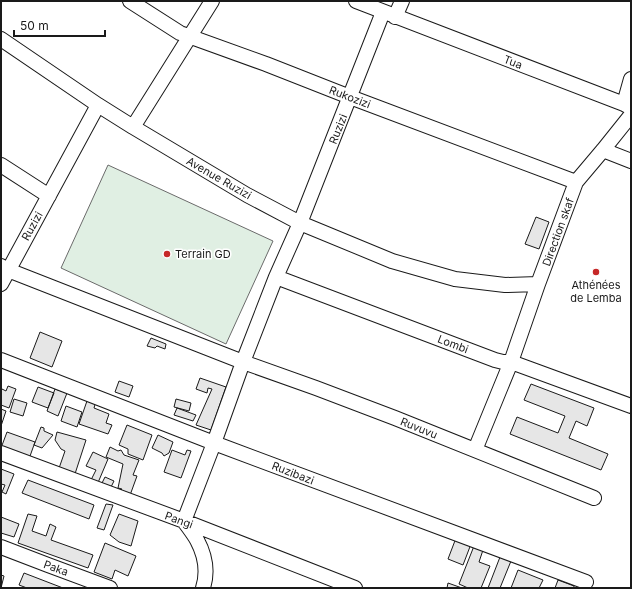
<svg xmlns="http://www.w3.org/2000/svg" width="632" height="589" viewBox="0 0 632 589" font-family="Inter,sans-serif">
<rect width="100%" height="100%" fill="#fff"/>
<path fill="#e0efe3" stroke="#6a6a6a" d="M108 165 273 241 226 344 61 268Z"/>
<path fill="#e6e6e6" stroke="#1a1a1a" d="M536 217 549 222 539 249 525 244Z
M40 332 62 341 52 367 30 358Z
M151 338 166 344 165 349 157 346 155 348 147 346Z
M200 378 226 387 211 430 196 425 212 389 208 388 207 393 196 389Z
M119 381 133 386 129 397 115 392Z
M531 384 594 408 587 426 576 421 569 438 608 454 601 470 510 434 517 417 558 433 565 416 524 400Z
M8 386 16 389 9 408 1 405V391L2 389 6 391Z
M38 387 54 393 48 408 32 402Z
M55 389 67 393 58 416 47 411Z
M88 398 96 401 94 408 109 414 106 423 112 425 108 434 79 424Z
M14 399 27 403 23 416 10 412Z
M176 399 191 403 189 411 174 407Z
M66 406 82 412 77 427 61 421Z
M177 408 196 415 193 421 174 415Z
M1 409 6 411 1 426Z
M127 425 152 435 143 460 128 454V449L119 445Z
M41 427 44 428V431L53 435 42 448 34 445Z
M7 432 35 442 29 459 1 448Z
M57 432 86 440 73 480 57 474 65 451 61 449 55 440Z
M158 435 173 442 169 453 164 456 162 453 152 448Z
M110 447 118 451 121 450 124 455 139 460 133 475 137 476 129 498 118 493 122 489 118 488 123 464 106 457Z
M172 450 185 455 187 450 191 451 181 478 164 472Z
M93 452 108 459 97 485 90 482 96 470 86 466Z
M1 469 14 474 6 494 2 492 5 485 1 484Z
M105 477 114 481 110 489 101 485Z
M28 480 94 505 89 519 22 493Z
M106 504 113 505 104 530 97 528Z
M28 514 37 516 32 531 46 536 50 524 56 527 51 540 93 555 88 568 18 543Z
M119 514 138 521 131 546 119 542 110 535Z
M1 517 19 524 14 537 1 533Z
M456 538 471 544 463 565 448 559Z
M105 543 136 556 128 576 115 570 112 579 94 572Z
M474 546 483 550 479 562 490 566 481 588H468L459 584Z
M500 557 511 561 500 588H488Z
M518 570 543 580 539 588H511Z
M24 573 63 588H27L19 585Z
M1 575 4 576 1 588Z
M558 580 574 586V588H555Z
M448 583 462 588H447Z"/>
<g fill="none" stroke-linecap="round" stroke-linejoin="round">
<g stroke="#1a1a1a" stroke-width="16">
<path id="minor" d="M130 1 180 33 266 64 350 97 576 182
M356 1 624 104 631 108
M395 17 402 1
M1 39 98 105 133 127 247 195 300 223 392 261 455 279 505 285 538 284 576 182 603 150 631 115
M624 104 631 79
M133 127 212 1
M603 150 631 161
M1 165 49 196
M1 266 8 270 243 362 316 388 395 418 594 498
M276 277 495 360 503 362H511L631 406
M1 284 98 105
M1 360 214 443 586 582
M475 450 511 362 538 284
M1 453 184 521 355 588
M1 547 48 565 110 588
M203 588C208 572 205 555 197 540 193 533 188 527 184 521L214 443 243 362 276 277 300 223 383 12"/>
</g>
<use href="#minor" stroke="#fff" stroke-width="14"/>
</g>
<g fill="#c62828" stroke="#fff" stroke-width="1.5">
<circle cx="167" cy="254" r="4"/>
<circle cx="596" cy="272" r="4"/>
</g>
<g text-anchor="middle" stroke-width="3" stroke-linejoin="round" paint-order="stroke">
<g font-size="11" fill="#1a1a1a" stroke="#fff">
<text transform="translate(513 62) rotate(21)" y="4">Tua</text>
<text transform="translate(350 97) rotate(21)" y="4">Rukozizi</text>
<text transform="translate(338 129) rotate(-68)" y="4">Ruzizi</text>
<text transform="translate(219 178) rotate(30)" y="4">Avenue Ruzizi</text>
<text transform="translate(32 226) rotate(-61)" y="4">Ruzizi</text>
<text transform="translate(558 232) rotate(-70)" y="4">Direction skaf</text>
<text transform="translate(453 344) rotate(21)" y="4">Lombi</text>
<text transform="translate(419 428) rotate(22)" y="4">Ruvuvu</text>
<text transform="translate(293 473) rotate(21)" y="4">Ruzibazi</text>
<text transform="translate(179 520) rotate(20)" y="4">Pangi</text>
<text transform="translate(56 568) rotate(20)" y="4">Paka</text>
</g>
<g font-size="11" fill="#1a1a1a" stroke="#fff" text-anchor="start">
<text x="175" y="258">Terrain GD</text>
<text x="596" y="289" text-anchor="middle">Athénées<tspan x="596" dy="13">de Lemba</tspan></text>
</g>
</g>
<rect width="632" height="589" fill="none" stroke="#1a1a1a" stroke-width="4"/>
<path d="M14 30v6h91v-6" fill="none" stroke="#1a1a1a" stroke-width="2"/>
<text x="20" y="30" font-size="12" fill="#1a1a1a" stroke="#ffffff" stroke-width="3" paint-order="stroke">50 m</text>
</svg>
